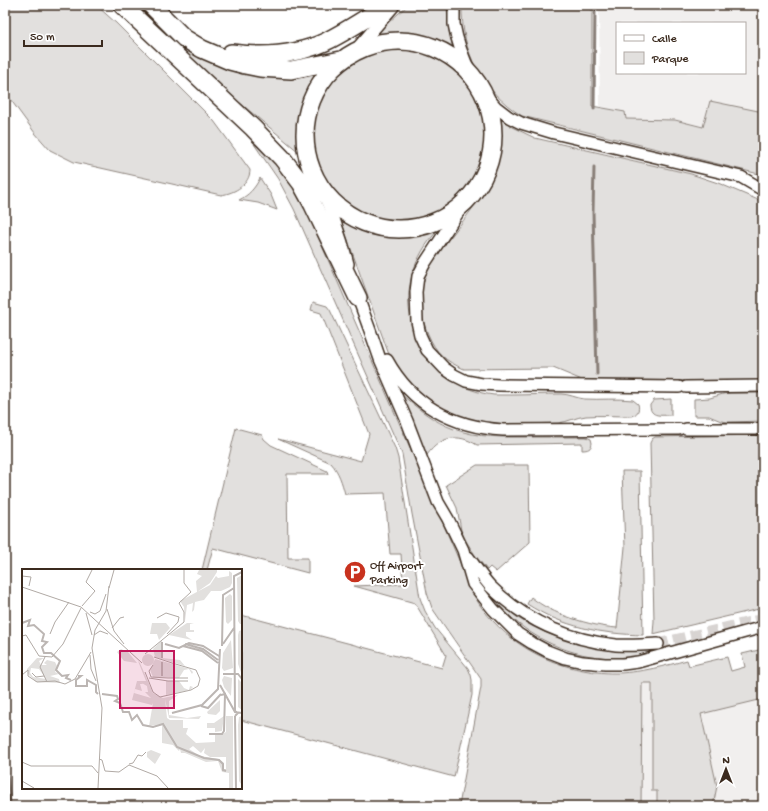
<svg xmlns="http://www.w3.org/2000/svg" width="768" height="811" viewBox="0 0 768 811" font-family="'Gochi Hand',sans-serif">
<rect width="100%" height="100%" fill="#fff"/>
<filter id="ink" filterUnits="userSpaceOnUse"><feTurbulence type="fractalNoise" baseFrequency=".025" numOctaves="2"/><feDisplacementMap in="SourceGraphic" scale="8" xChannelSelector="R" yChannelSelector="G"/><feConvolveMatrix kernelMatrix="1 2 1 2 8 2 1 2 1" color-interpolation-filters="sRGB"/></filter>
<g filter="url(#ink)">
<path fill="#f1efee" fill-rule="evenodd" d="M599 5H763V140L675 120 626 119 625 112 600 107ZM617 23H745V73H617Z
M763 676V806H627L642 683H650L655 684Z"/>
<path fill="#e2e0de" stroke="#8e857e" d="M5 5H96L116 23 214 121 250 170C250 184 235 193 221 195L74 162 50 150 35 133 5 92Z
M133 5H143L186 47 326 67C304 93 295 118 299 152L180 53Z
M408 5H447L448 26 453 49C426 35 402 32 371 38Z
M462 5H592V106L625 112 626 119 675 120 703 127 710 101 763 112V175L522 116C482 90 461 53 462 5Z
M312 136a87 87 0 1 1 174 0a87 87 0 1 1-174 0Z
M497 116 512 127 535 138 691 174 718 183 763 202V381L582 380 553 368 464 369C445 361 436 353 428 334 419 314 419 288 428 269 435 256 444 245 453 234 467 216 481 198 491 178 495 169 500 147 500 137 500 130 498 122 497 116Z
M254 144C260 148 266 153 271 158 288 174 299 195 309 216L475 597C480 606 486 614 493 621 525 656 572 674 619 673 642 672 665 666 687 660L689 666 727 657 731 671 745 667 742 654 763 649V699L701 714 717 786 713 806H657V791H652V683H642L641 806H459L481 687V679L432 608 427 593 412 514 402 454 294 209 278 179Z
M260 178 271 195 277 210 258 203 239 200C249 195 255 188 260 178Z
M341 221C375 239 406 241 441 227 418 250 404 282 410 315 417 358 450 390 494 395 500 395 506 395 512 395 528 395 544 394 561 394 569 394 576 398 584 399 600 400 617 398 633 400L638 404C640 410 637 415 631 416 616 416 600 415 586 416 576 417 568 422 558 423L495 425 482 423 455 416 431 403 411 385 394 363 388 352Z
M313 302 327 306 330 310 395 448 398 458 420 598 425 611 435 628 468 668 471 675 472 680V695L454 777 241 720V615L442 668 446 655 415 603 354 586 403 584 401 554H390L385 493 345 494C342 483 339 472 331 463L278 439 361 461 369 434 321 313 311 310Z
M730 393H763V421L729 422 721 421 709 416H694V399L710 398 723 394Z
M401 394C417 408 434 422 454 429 478 438 503 437 527 437 547 437 566 437 586 437L591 439 592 443C591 449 588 450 582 450V443L477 445C458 433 441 436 427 455Z
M671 399V415C662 415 650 418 650 405L654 400Z
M236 428 262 435 264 439 271 445 327 471 328 474H287L288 558H308V573L213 548 207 570H202Z
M763 435V608L653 634 654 621 650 443 652 439 655 437Z
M477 465H529L530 542 496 572 490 567 487 570 475 555 466 541 461 530 457 508 446 485Z
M622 471H640L643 635C602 634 562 627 527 604L531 597C551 614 590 626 617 628L625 547Z
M492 596C501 603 509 611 518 618 554 641 597 650 639 649 647 649 656 646 664 645L662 650C651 653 640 656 629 657 588 662 543 646 513 619 505 612 498 604 492 596Z"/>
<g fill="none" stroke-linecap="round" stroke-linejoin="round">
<path stroke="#887e77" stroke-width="3" d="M594 109 595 5
M594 167 593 212 597 374
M5 750 10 806"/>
<path stroke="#d8d4d2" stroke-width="11" stroke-dasharray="11 5.5" stroke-linecap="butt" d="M658 644 763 619"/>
<g stroke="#3b2a1e" stroke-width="14">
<path id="street" d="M454 5C454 11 454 18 454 24 457 42 464 60 472 76
M353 53 393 7
M483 92 496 107 509 117 521 123 554 133 741 177 763 190
M320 187C332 211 341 237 348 264
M465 202 425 263 418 276 416 292 417 321 420 335 427 350 444 368 454 375 466 381 482 384 499 385 679 387
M356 292 372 336 380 359 407 421 438 502 448 519 463 550 473 584 493 609 518 634 532 643 547 651 565 658 583 662 605 664H623L638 662 763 627
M387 360C412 405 453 427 503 430L679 429
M686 387 763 386
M686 429H763
M468 557C475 566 482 577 490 586 524 620 568 640 616 645 630 646 644 645 658 644"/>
</g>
<g stroke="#3b2a1e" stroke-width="20">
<path id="primary" d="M122 5 253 128 282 158 301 183 313 205 358 298
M151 5 184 38 202 49 230 61 245 65 260 68 291 70 341 60
M305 135a94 94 0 1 1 188 0a94 94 0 1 1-188 0Z
M231 53C262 57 297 55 325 42 347 31 367 18 387 5"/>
</g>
<use href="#street" stroke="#fff" stroke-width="11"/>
<use href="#primary" stroke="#fff" stroke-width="17"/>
</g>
</g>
<defs>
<g id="parking-disc" transform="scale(1.15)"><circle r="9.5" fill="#c8321e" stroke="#fff"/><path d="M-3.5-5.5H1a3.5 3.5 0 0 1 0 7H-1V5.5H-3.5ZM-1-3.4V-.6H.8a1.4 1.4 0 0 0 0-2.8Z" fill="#fff"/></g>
</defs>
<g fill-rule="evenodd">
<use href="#parking-disc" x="355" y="572"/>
</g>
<g text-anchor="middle" stroke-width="4" stroke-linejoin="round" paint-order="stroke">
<g font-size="12" fill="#3b2a1e" stroke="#fff" text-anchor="start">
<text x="370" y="569">Off Airport<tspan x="370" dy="14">Parking</tspan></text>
</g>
</g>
<g transform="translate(22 569)">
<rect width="220" height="220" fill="#fff"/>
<path d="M177 1H195V3L188 14 175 23 174 12 180 7 175 5ZM207 2 210 4V14L208 18 199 22H189L182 31 177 32V38V32L173 33 172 41 170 43 171 34 165 36 163 52 162 38 158 32 188 16 194 7 196 9 207 7ZM220 6V55H218L216 52 215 9ZM208 25 210 27V51L206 55 204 53 203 29ZM130 54H144L148 59 137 71 135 65H128ZM165 54H172L168 55V61H172V63H164V67L170 71 147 66ZM220 61V106L216 95V66L217 62ZM140 71V89L158 91 163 97 133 88 131 80ZM209 71 211 99 202 102 200 99 201 84ZM99 80 106 83 115 94 102 92 95 83ZM120 91a6 6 0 1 1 12 0a6 6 0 1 1-12 0ZM15 89H22L17 92 19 96H25L22 94 25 91 33 93 35 97 33 103 37 105 28 107 37 110 38 114 14 113 6 105 5 100ZM9 99 17 100 24 110 11 108 8 104ZM133 90 168 100 171 103 170 105 167 100 162 101 157 109 131 108 128 101ZM116 92 118 94 131 124 141 129 156 126 147 132V146L165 149 179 147 177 150 147 149 143 130 145 149 148 151H161V159H166L164 165 174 174 193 173V166H199L204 163V147H211V219H207V204L200 203 196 192 184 193 163 184H159L158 180 157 182 151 176 140 174V155L127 157 131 134 130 136 110 131 115 112H124ZM118 113 125 117 126 123H123L129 129 112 124 113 120 120 122 118 115H121ZM171 177 179 184 183 179 182 184 188 188H204V200H202V194L197 190 178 187 167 180ZM202 107 210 109 209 127 202 118 200 111ZM216 110 220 114V141L216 138ZM157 112 162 119 167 121 168 117 171 118 168 121 144 126V112ZM198 131V142L194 146 186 145 185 143ZM202 147 200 162 193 163V159H185V154H192ZM220 147V215H219L217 212 216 156 217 148ZM129 181 139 185 133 195 125 188V183Z" fill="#e2e0de" fill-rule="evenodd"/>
<path fill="none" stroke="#bcb6b3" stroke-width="2" d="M0 54 8 51 6 57 12 56 22 65 20 72 25 73 20 78 22 84H29L38 92 34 101 40 107 46 106 44 109 49 111M143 75 157 79 167 74 181 77 197 87M163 75 181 80 196 91M201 75 212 59M161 77 180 82 196 94M200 77 201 26 212 19M140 89V73M140 93V107M201 105H216L220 110M56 107H59L54 111V117H65V111L74 116V123L76 125M198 116 213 143 220 144M80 125 95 127 96 130 93 132 98 134 101 143H107L110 151 115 146 121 156 131 158 141 155 155 178 182 189 197 191 201 195V201L204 202M179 137 186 139 199 125M150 144 180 136 196 120 198 80M213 147 216 144 213 142 212 7 220 3M213 147 214 219M187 165H200L202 162 203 125 199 126"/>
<path fill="none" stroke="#b1aaa5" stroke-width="1" d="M0 7 9 8 7 17M0 18 59 38 120 94M87 19 92 1M60 37 73 22 64 13 70 1M85 40 92 62 102 75M68 43 73 45 78 42 84 25M64 44 70 66M135 49 144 44 157 48 156 53 145 65M90 59 98 49 102 48M28 65 33 53 47 33M72 66 78 62 86 65M0 67 4 66 17 87 30 88 41 75 59 39M123 85 162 53V43L157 34 169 23 162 14V1M68 86 69 100 74 112M23 88 18 98 25 113M132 88 150 94M131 96 127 102 129 108 146 109M123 103 131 123 138 128 169 121 176 117 178 110 174 101 150 94M10 104 14 108 22 107M0 106 6 101V107L15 113 33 112 43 115 53 110 69 83M127 109 146 112M146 109H166M146 112H166M77 190 80 191 83 202 97 203 107 196 135 207 146 219M0 193 9 197H70L76 204M107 195 111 194 116 186 120 187 124 183M0 212 12 219M76 219 80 139 70 79 73 61 84 42 87 17"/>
<path fill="#c2185b" fill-opacity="0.15" stroke="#c2185b" stroke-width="2" d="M98 82H152V139H98Z"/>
<rect width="220" height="220" fill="none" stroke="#3b2a1e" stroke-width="2"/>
</g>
<rect width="768" height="811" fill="none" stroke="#fff" stroke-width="20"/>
<rect x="10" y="10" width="748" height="791" fill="none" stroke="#3b2a1e" stroke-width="1.5" filter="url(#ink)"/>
<rect x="616" y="22" width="130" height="52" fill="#ffffff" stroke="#b1aaa5"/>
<rect x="624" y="35" width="20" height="6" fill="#ffffff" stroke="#b1aaa5"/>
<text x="652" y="42" font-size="12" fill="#3b2a1e">Calle</text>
<rect x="624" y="52" width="20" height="12" fill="#e2e0de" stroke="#b1aaa5"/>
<text x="652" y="62" font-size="12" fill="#3b2a1e">Parque</text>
<g transform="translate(726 769)" stroke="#ffffff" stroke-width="3" paint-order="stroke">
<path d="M0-3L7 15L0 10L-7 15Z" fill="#3b2a1e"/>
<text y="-6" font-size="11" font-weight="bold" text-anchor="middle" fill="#3b2a1e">N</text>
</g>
<path d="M24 40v6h78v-6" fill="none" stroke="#3b2a1e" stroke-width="2"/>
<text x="30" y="40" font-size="12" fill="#3b2a1e" stroke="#ffffff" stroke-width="3" paint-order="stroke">50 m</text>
</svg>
